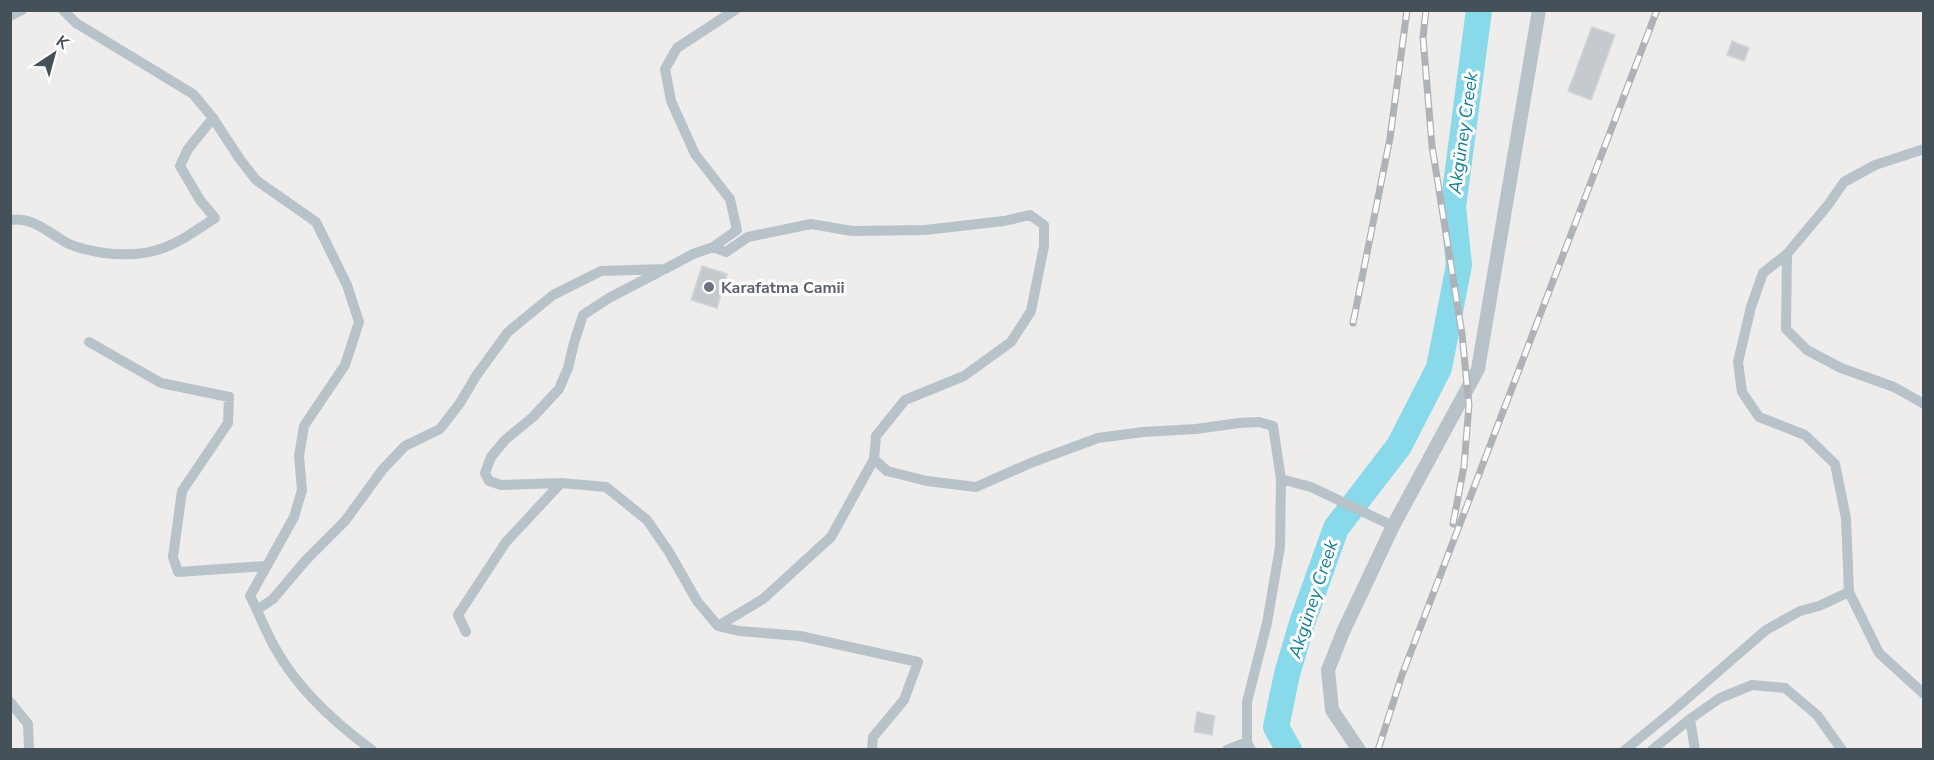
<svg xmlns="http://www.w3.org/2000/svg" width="1934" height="760" viewBox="0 0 1934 760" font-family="'Nunito Sans',sans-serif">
<rect width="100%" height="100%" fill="#efecec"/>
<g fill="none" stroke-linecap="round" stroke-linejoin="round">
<path stroke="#88d9e9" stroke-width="26" d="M1289 750 1276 727 1287 674 1302 623 1336 528 1399 446 1439 368 1459 265 1453 207 1479 10"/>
</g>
<path fill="#c6cacf" stroke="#d0d3d8" stroke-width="1.5" d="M1592 27 1615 35 1591 100 1568 91Z
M1732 41 1749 48 1744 61 1727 55Z
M702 266 727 274 717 308 691 300Z
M1197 712 1215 716 1212 735 1194 732Z"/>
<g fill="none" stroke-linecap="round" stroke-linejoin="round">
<path stroke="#b8c2c9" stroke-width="10" d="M63 10 76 23 193 94 213 118 239 158 256 180 316 222 347 285 359 322 345 365 304 426 299 456 302 490 294 517 250 596C259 613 265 630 274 646 296 687 335 723 372 750
M10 16 22 10
M10 220C33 216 50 234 69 244 80 249 92 251 104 253 155 259 175 245 215 218L200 200 180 166 188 149 213 118
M713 247 726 252 748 237 811 224 852 231 925 230 1004 221 1030 215 1044 225V246L1031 311 1011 342 964 376 905 400 876 436 874 459 887 471 927 481 976 487 1033 462 1098 438 1143 432 1196 429 1239 423 1259 422 1273 426 1281 479
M1787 254 1786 329 1807 350 1841 368 1894 387 1924 404
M661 271 609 298 583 315 574 343 568 368 559 389 533 417 505 440 491 457 485 473 489 481 501 485 561 483 606 487 647 520 669 552 697 601 718 626 739 631 800 636 918 662 904 700 873 737 872 750
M89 342 161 383 229 397 228 423 182 491 173 557 178 572 265 566
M1849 592 1879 653 1924 694
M257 610 273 599 306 560 345 521 383 469 405 446 440 429 460 403 476 376 508 332 553 295 601 271 665 269 693 254 713 247 737 230 730 199 695 154 671 101 665 69 677 48 735 10
M718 626 763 599 831 537 874 459
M466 632 458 615 506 542 561 483
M10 702 28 724 29 750
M1690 719 1695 750
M1227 750 1247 742
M1251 750 1247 742V702L1267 623 1280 547 1281 479 1311 487 1393 526
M1625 750 1675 709 1766 630 1800 611 1819 606 1849 592 1846 518 1835 464 1805 435 1759 417 1742 392 1738 362 1751 307 1763 273 1787 254 1828 205 1844 182 1875 165 1924 149
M1652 750 1690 719 1720 698 1752 685 1785 688 1817 715 1842 750"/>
<path stroke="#b8c2c9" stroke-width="14" d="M1359 750 1332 710 1328 670 1343 632 1393 526 1478 369 1539 10"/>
<g stroke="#afb2b7" stroke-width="7">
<path id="rail" d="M1426 10 1423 37 1432 146 1462 334 1469 405 1464 466 1453 524
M1353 323 1390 138 1407 10
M1378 750 1402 675 1657 10"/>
</g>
<use href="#rail" stroke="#fff" stroke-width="4.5" stroke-dasharray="14" stroke-linecap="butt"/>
</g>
<circle fill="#6b7280" stroke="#fff" stroke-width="2" cx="709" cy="287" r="6"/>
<g text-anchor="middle" stroke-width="6" stroke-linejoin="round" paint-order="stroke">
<g font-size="16" font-weight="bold" fill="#5b616d" stroke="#fff" text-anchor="start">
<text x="721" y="293">Karafatma Camii</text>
</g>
<g font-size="18" font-style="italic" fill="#0f7e94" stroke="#fff">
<text transform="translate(1463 133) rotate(-82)" y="6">Akgüney Creek</text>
<text transform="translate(1313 599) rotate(-72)" y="6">Akgüney Creek</text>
</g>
</g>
<rect width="1934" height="760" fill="none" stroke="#455159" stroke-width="24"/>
<g transform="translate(54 54) rotate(36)" stroke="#ffffff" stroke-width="4.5" paint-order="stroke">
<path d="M0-4.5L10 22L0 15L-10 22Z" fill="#455159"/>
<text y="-9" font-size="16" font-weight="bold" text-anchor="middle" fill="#455159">K</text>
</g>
</svg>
